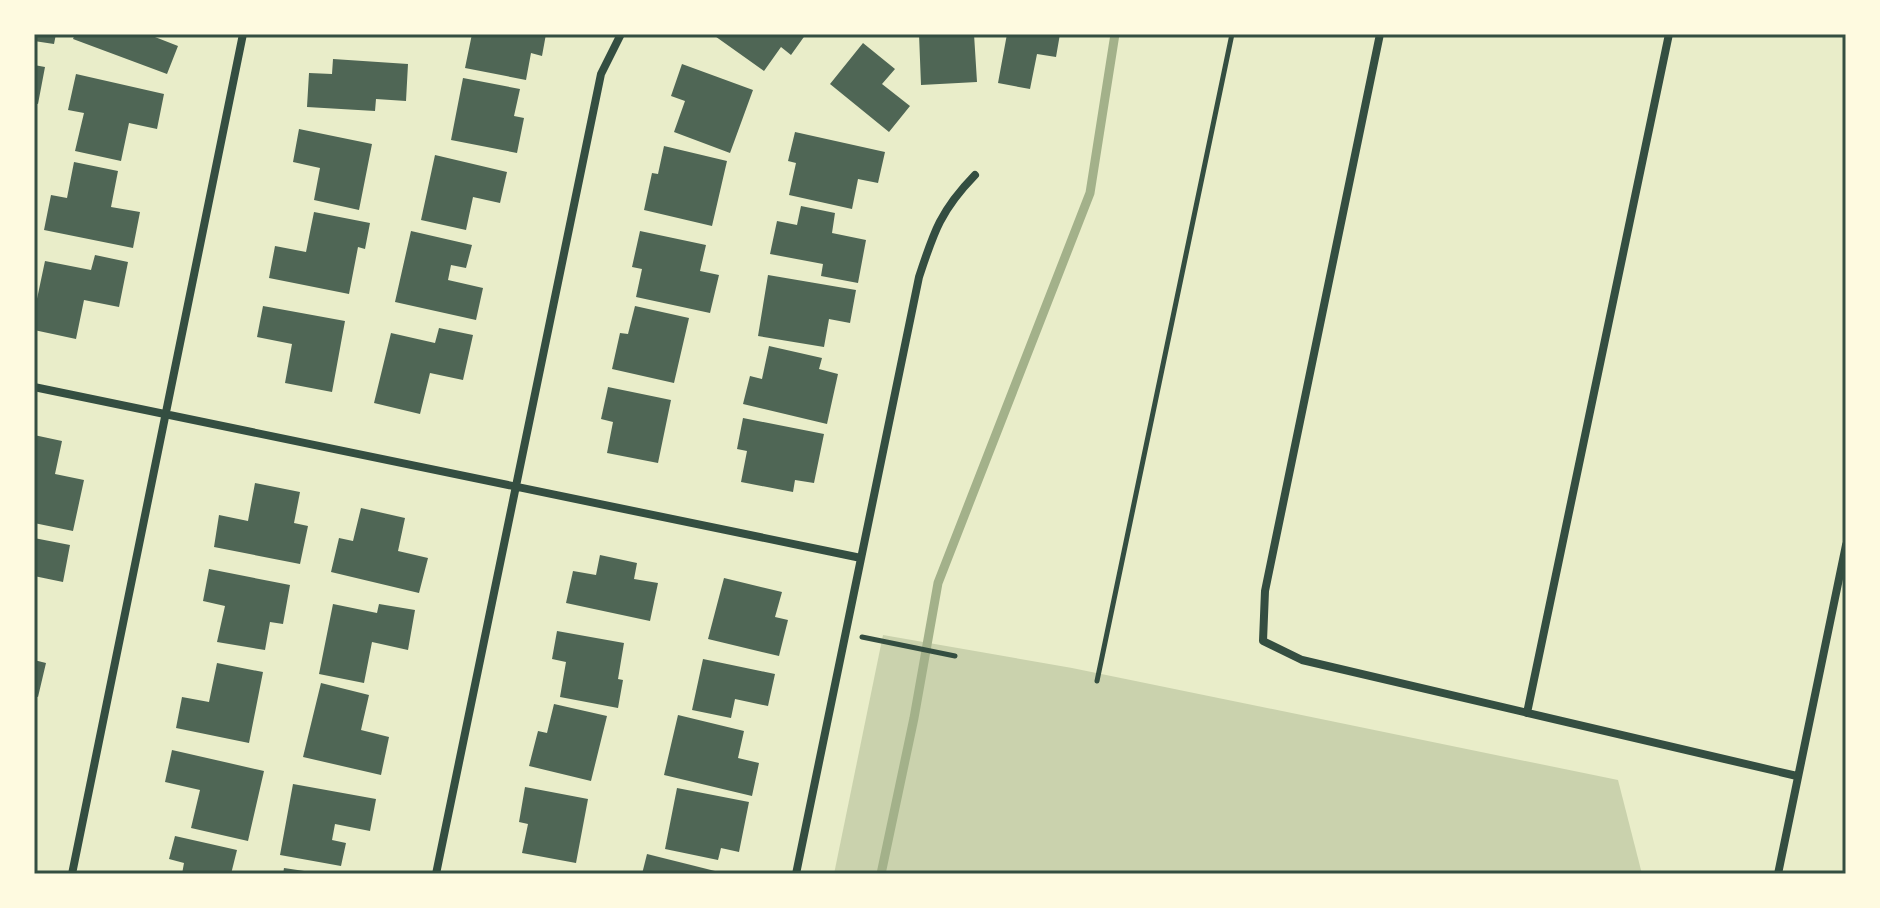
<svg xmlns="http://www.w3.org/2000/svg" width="1880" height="908" viewBox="0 0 1880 908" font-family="'Open Sans',sans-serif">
<rect width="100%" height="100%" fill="#e9edc9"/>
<path fill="#cad2ad" d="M883 635 1072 668 1618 780 1642 874H834Z"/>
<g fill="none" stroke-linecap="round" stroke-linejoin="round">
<path stroke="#a3b18a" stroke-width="9" d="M881 874 914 718 938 583 1090 193 1115 34"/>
</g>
<path fill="#4f6655" d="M34 34H56L54 44 34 41Z
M75 34H156L155 37 178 46 167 74 73 39Z
M472 34H546L542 56 531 53 526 80 465 68Z
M712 34H806L791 55 781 47 764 71Z
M919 34H974L977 82 921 85Z
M1007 34H1060L1056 57 1037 54 1030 89 998 83Z
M863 43 895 69 882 84 910 106 889 132 830 84Z
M333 59 408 64 406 101 376 99 375 111 307 107 309 73 332 74Z
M682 64 753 90 730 153 674 132 685 101 671 96Z
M34 65 45 67 38 104 34 103Z
M76 74 164 94 157 129 129 123 121 161 75 151 84 113 68 110Z
M463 78 520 89 514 116 524 118 517 153 451 140Z
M299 129 372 144 359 210 314 200 320 168 293 162Z
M795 132 885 152 878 183 858 179 852 209 789 195 796 163 788 161Z
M664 146 727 161 712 226 644 210 652 173 658 174Z
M435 155 507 172 500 203 473 197 466 230 421 220Z
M74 162 118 171 111 207 140 212 133 248 44 230 51 195 67 198Z
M801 206 835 213 832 233 866 240 858 283 821 276 823 264 770 254 777 221 797 225Z
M314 212 370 223 365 249 358 247 349 294 269 278 275 246 306 252Z
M411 231 472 245 466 268 451 265 448 280 483 288 476 320 395 302Z
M640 231 706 245 700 271 719 275 710 313 636 297 642 269 632 267Z
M95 255 128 262 119 307 84 300 76 339 34 330V313L45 261 91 270Z
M768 275 856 290 850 323 829 319 824 347 758 336Z
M263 306 345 321 332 392 285 383 292 344 257 337Z
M635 306 689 318 674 383 612 369 620 333 628 334Z
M439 328 473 335 463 380 430 373 420 414 374 403 391 333 435 343Z
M769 346 822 358 819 369 838 374 827 424 743 404 750 376 762 379Z
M608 387 671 400 658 463 607 453 613 422 601 419Z
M743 418 824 434 814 483 795 480 793 492 741 482 747 451 737 449Z
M34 435 62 441 55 474 84 480 73 531 34 523Z
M255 483 300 492 294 523 308 526 300 564 214 547 219 515 248 521Z
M361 508 405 518 398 551 428 558 419 593 331 572 339 538 353 541Z
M34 538 70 545 63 582 34 576Z
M600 555 637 563 634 579 658 583 650 621 566 603 573 571 596 575Z
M209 569 290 585 283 624 270 622 265 650 217 642 225 606 203 601Z
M724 578 782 592 775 617 788 620 779 656 708 639Z
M333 604 377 613 379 604 415 610 408 650 372 642 364 683 319 674Z
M557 631 624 643 618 679 623 680 618 708 560 697 566 662 552 659Z
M703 659 775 674 768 706 735 699 731 718 692 710Z
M34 660 46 663 38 697 34 696Z
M217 663 263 672 249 743 176 728 182 697 209 702Z
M321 683 369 695 361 730 389 737 381 775 303 757Z
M554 704 607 716 591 781 529 766 538 731 547 733Z
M678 715 744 731 738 758 759 763 752 796 664 775Z
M172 750 264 771 248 841 191 828 200 790 165 782Z
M293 784 376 799 370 831 335 824 332 840 346 843 341 866 280 855Z
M525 787 588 799 576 863 522 853 528 824 519 822Z
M677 788 749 802 739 852 721 848 718 860 665 849Z
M175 836 237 850 231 874H182L184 863 169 859Z
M647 854 715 871V874H642Z
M284 868 311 872V874H283Z"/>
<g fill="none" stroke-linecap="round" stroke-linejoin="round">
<path stroke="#344e41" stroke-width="5" d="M862 637 955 656
M1097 681 1232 34"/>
<path stroke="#344e41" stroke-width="8" d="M1380 34 1265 591 1263 641 1302 660 1797 776
M34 387 861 558
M1527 713 1669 34
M72 874 243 34
M436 874 601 74 621 34
M796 874 919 277C934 231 941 210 975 175
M1778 874 1846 545"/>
</g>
<rect width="1880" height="908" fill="none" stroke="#fefae0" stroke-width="72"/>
<rect x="36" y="36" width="1808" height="836" fill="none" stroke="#344e41" stroke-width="3"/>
</svg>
